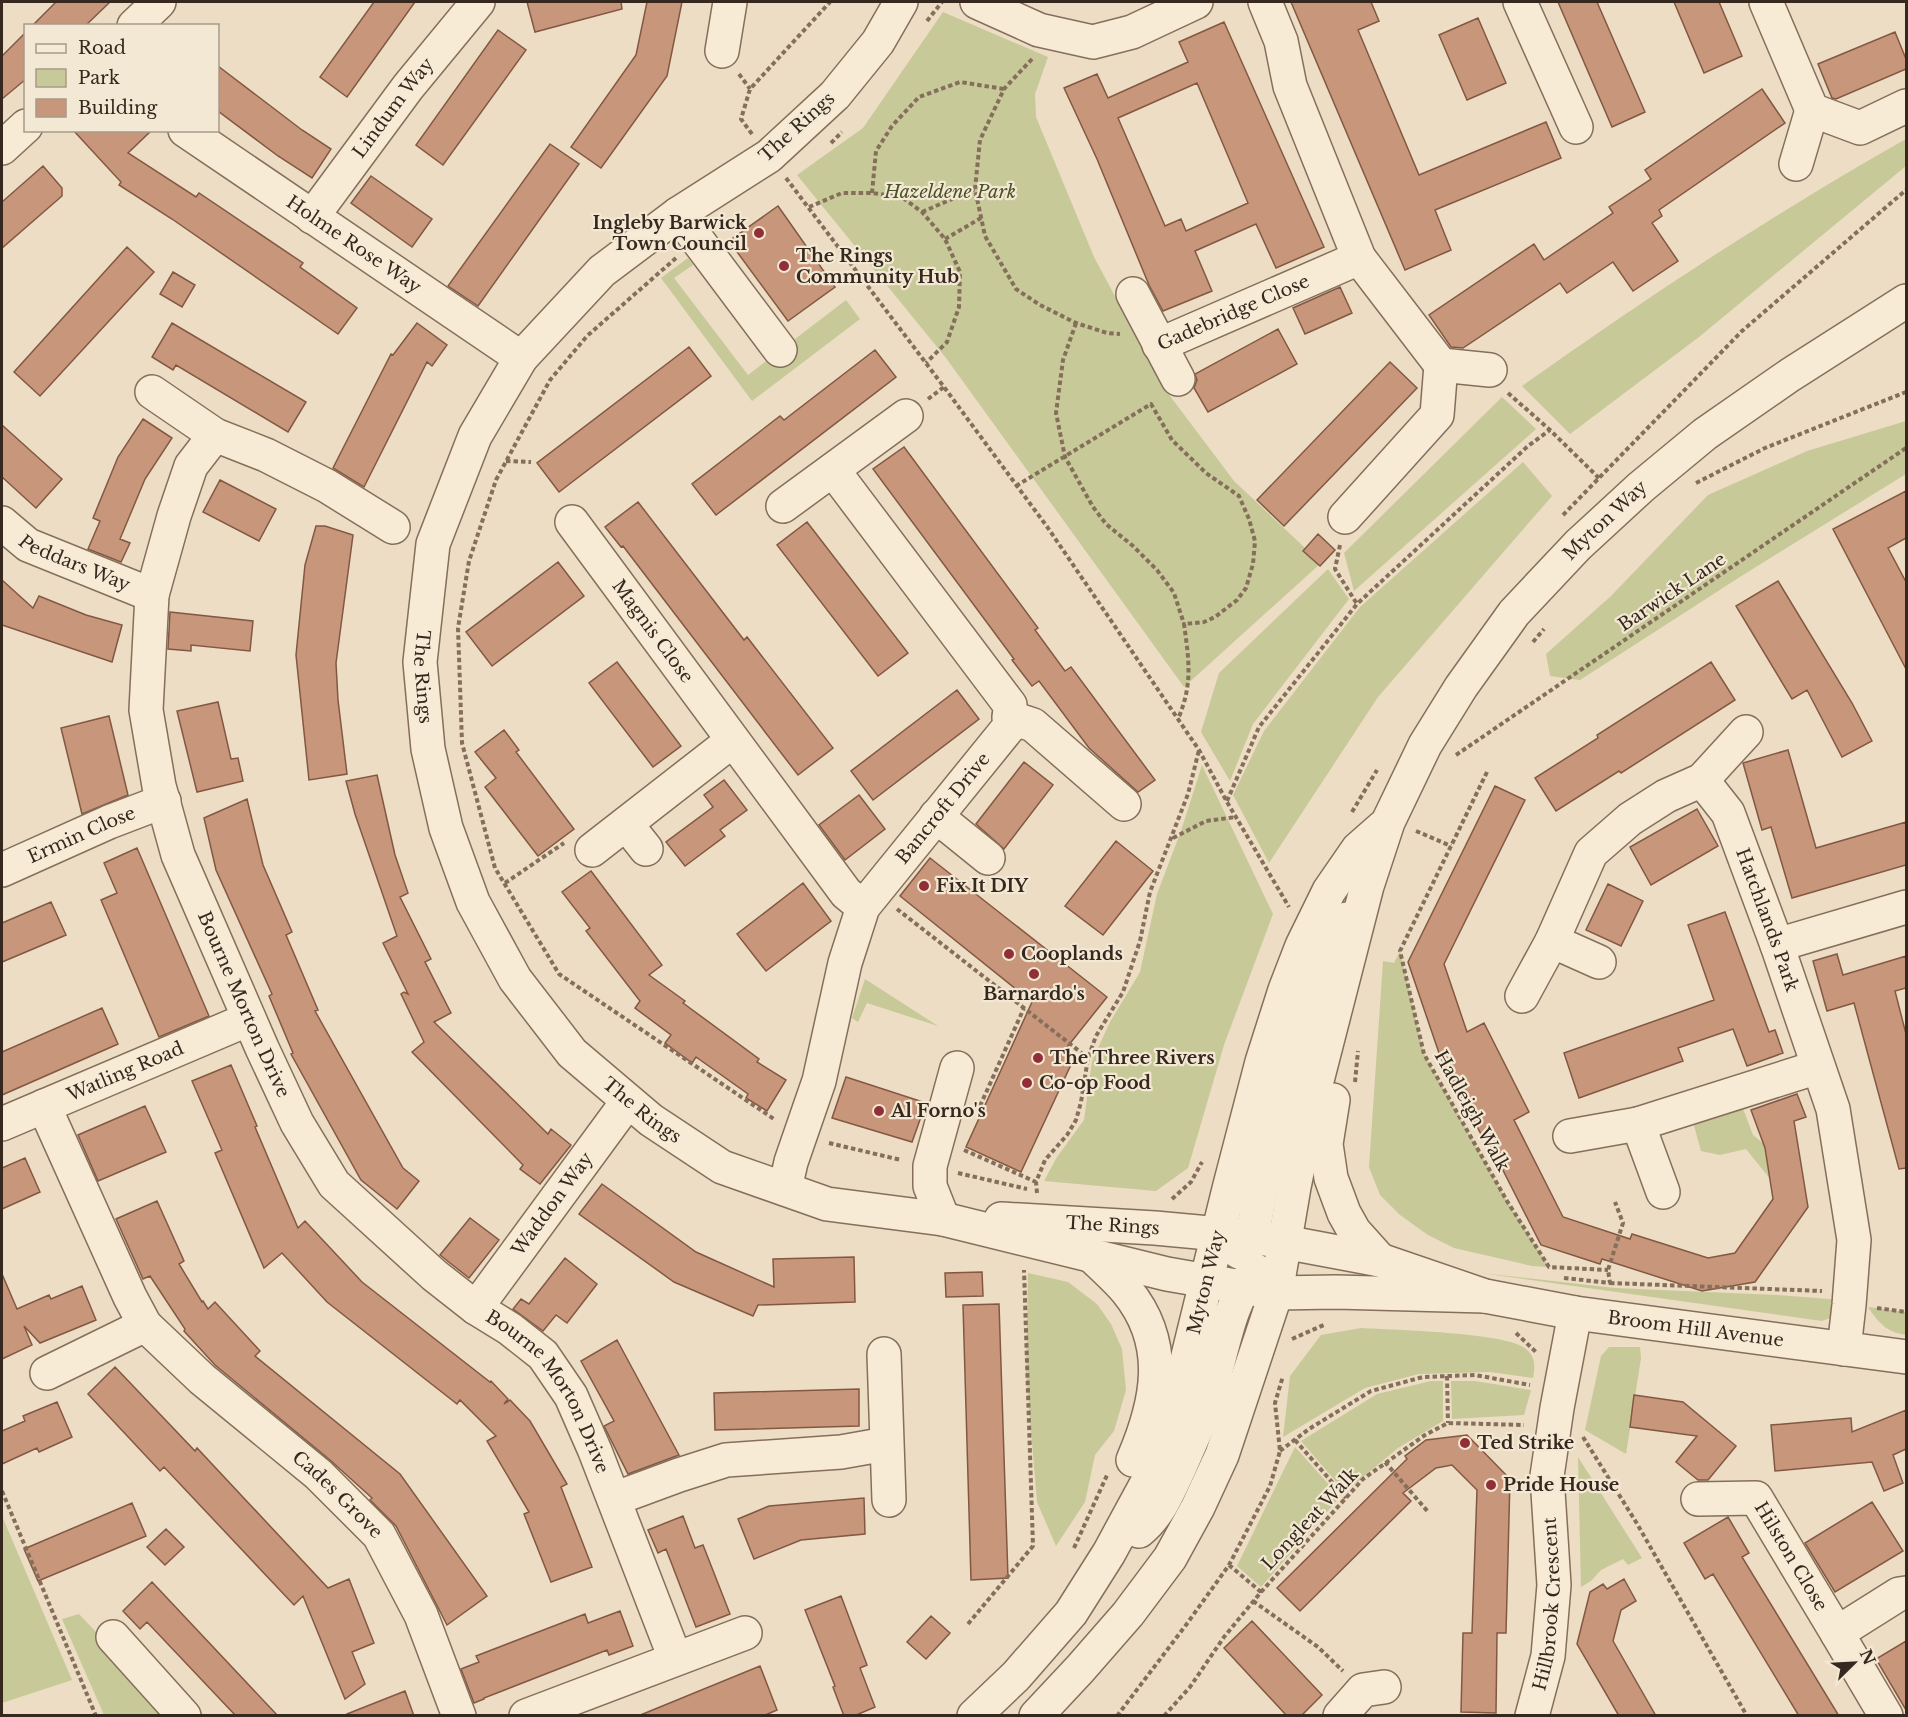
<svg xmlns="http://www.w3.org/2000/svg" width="1908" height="1717" viewBox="0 0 1908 1717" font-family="'Libre Baskerville',serif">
<rect width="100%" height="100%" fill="#ecddc4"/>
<path fill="#c7c998" d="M943 12 1048 57 1035 94 1036 117 1094 257 1164 388 1234 481 1321 563 1184 687 946 358 797 175 863 128Z
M1906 139V166L1699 337 1570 434 1522 386C1646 298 1773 214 1906 139Z
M688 258 693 265 674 278 748 375 846 300 860 319 752 401 661 278Z
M1502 397 1536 429 1354 591 1344 553Z
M1906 421V474L1743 575 1580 680 1550 676 1546 654 1611 596 1708 495 1807 451Z
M1523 462 1552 496 1378 697 1269 863 1233 795 1264 731 1360 607Z
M1328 569 1349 599 1253 724 1230 781 1201 732 1219 673Z
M1202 765 1273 914 1224 1045 1188 1168 1156 1191 1044 1181 1057 1157 1084 1120 1092 1061 1110 1022 1140 972 1157 894 1181 831Z
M1400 951 1424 1054 1507 1201 1549 1267 1532 1266 1454 1248 1428 1235 1400 1215 1380 1195 1369 1167 1383 961 1394 963Z
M865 979 938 1026 867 1003 858 1022 852 1018Z
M1742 1106 1753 1135 1764 1144 1771 1180 1746 1149 1720 1155 1701 1151 1693 1122Z
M1028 1273 1068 1282 1097 1304 1111 1324 1122 1349 1126 1390 1114 1431 1095 1455 1085 1502 1056 1546 1037 1502 1026 1371Z
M1481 1273 1615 1288 1777 1295 1841 1300 1833 1317 1822 1321Z
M1868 1307 1906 1312V1335C1886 1332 1879 1323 1868 1307Z
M1361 1328C1391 1330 1507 1332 1526 1349 1536 1357 1535 1367 1533 1378L1490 1372 1419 1374 1365 1388 1283 1437 1290 1376 1321 1335Z
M1609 1347H1640L1641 1358 1626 1454 1585 1430 1601 1356Z
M1431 1381H1443V1421L1398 1448 1345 1492 1301 1441 1377 1394Z
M1451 1381H1475L1531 1390 1524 1415 1452 1419Z
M1295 1447 1340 1497 1261 1587 1237 1566Z
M1578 1457 1642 1558 1628 1565 1623 1559 1601 1570 1591 1581 1581 1587Z
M2 1516 72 1680 2 1703Z
M79 1614 113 1650 108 1657 161 1715H104L62 1619Z"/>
<path fill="#c8967b" stroke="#835842" stroke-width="1.5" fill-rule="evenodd" d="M56 2H110L85 26H32Z
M374 2H415L347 97 320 77Z
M527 2H621L622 9 535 32Z
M647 2H682L667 76 601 168 571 147 636 55Z
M1291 2H1371L1379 21 1358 30 1419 175 1546 122 1561 158 1435 210 1451 250 1405 270Z
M1558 2H1597L1645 112 1612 127Z
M1674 2H1719L1742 56 1704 73Z
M1478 18 1506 83 1467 100 1439 35Z
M1224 22 1324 247 1276 268 1256 224 1195 251 1212 291 1163 311 1149 285 1097 159 1064 88 1097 74 1108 98 1188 62 1179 42ZM1197 83 1248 203 1186 231 1181 219 1165 226 1118 118Z
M498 30 526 50 443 165 416 145Z
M26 32V79L2 99V56Z
M1895 32 1906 59V69L1836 99 1832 98 1818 64Z
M218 66 302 130 331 149 312 178 278 156 218 111Z
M1762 89 1785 123 1659 210 1662 216 1652 223 1678 261 1633 291 1613 262 1567 293 1560 283 1463 348 1451 347 1429 315 1534 244 1544 260 1613 213 1609 207 1651 179 1645 170Z
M73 130H152L128 153 196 197 199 193 303 263 300 267 357 308 338 334 172 219 119 185 121 182Z
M550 144 579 164 478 306 448 286Z
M43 166 62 188V196L2 248V202Z
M371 176 432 219 412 247 351 203Z
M778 206 835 287 788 321 729 241Z
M127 247 154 272 40 396 14 372Z
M173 272 195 285 182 307 160 294Z
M1340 287 1352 313 1305 334 1293 308Z
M172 323 306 402 288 432 176 365 173 370 152 357Z
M417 323 447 345 432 366 427 362 364 487 333 468 391 354 393 355Z
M1278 329 1297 364 1208 412 1194 388 1197 380 1195 374Z
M689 347 711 376 559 492 537 463Z
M875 350 896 377 716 515 692 484 780 416 784 420Z
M1390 362 1417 388 1284 526 1257 500Z
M143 419 172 438 145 479 120 539 130 543 121 562 88 549 100 521 93 518 118 457Z
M2 425 62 479 36 508 2 477Z
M904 447 1038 628 1035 630 1065 671 1071 667 1155 780 1138 792 1089 748 1039 681 1032 686 1012 660 1014 659 873 469Z
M220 480 276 509 259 541 203 512Z
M1906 491V538L1888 548 1906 582V669L1833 529Z
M638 502 744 640 747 637 833 748 798 775 623 546 621 547 605 527Z
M807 522 908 653 878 676 777 545Z
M316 526H325L353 535 336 663 338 700 347 774 309 780 296 655 305 565Z
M1318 534 1335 550 1320 566 1303 551Z
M558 562 584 596 492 666 466 632Z
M2 580 33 608 39 596 86 615 122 625 112 662 2 625Z
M1778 581 1852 703 1872 741 1842 757 1807 690 1792 699 1736 606Z
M170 612 253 621 250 651 191 645V651L168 649Z
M617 662 681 746 653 767 589 683Z
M1711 662 1735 700 1621 773 1619 771 1556 811 1535 778 1598 738 1597 735Z
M957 690 979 719 873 800 851 771Z
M218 702 231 759 238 758 243 781 197 792 177 711Z
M109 716 128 795 82 814 61 728Z
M504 730 519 750 516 752 574 829 538 856 485 787 496 778 475 752Z
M1788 750 1816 848 1906 822V865L1792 898 1771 827 1762 830 1743 763Z
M1024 762 1053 785 1004 849 976 824Z
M377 775 395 855 408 893 400 897 431 959 425 962 451 1013 434 1022 548 1134 551 1129 571 1145 540 1184 520 1169 523 1165 412 1052 424 1042 401 994 404 992 408 994 383 943 397 936 355 814 346 781Z
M724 780 747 810 720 830 725 836 685 866 666 842 713 807 704 795Z
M1495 786 1525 800 1444 964 1467 1032 1484 1023 1529 1112 1514 1120 1563 1217 1630 1239 1632 1234 1708 1258 1735 1253 1773 1199 1765 1148 1751 1110 1797 1094 1806 1117 1794 1121 1808 1207 1755 1282 1702 1291 1602 1259 1600 1264 1541 1245 1485 1135 1482 1136 1440 1056 1408 962Z
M859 795 885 829 845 860 819 825Z
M247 799 263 865 292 932 286 935 318 1010 315 1011 403 1168 419 1181 397 1209 361 1180 291 1054 293 1053 269 996 272 994 216 870 204 818Z
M1697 809 1718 846 1651 885 1630 847Z
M1116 841 1153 871 1103 935 1065 906Z
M137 848 209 1016 159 1037 101 900 117 893 104 863Z
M930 858 1107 997 1064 1051 1075 1056 1021 1172 966 1147 1032 1002 900 896Z
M591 871 662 965 649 975 685 1001 683 1003 759 1059 757 1062 786 1080 767 1111 746 1098 748 1094 696 1057 692 1063 665 1043 671 1035 635 1008 640 1001 586 931 590 928 562 892Z
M803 883 831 921 766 971 737 934Z
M1608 884 1643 901 1621 946 1586 930Z
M51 902 66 935 2 962V923Z
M1725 912 1769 1032 1775 1030 1783 1053 1747 1066 1733 1029 1678 1048 1683 1061 1579 1098 1564 1053 1714 1000 1688 925Z
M1837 954 1843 975 1906 956V988L1895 991 1906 1034V1168L1899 1169 1854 1003 1827 1011 1813 961Z
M102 1008 118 1044 2 1095V1052Z
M231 1065 257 1126 255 1127 298 1228 305 1221 362 1282 490 1382 491 1381 508 1399 504 1404 510 1400 530 1421 567 1484 561 1487 592 1567 551 1582 524 1514 529 1512 487 1441 496 1436 460 1400 457 1404 327 1302 282 1253 264 1268 215 1153 222 1150 192 1081Z
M846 1077 926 1103 912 1142 832 1118Z
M145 1106 166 1152 98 1181 78 1135Z
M25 1158 40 1192 2 1209V1168Z
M602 1184 696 1252 774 1287 773 1259 854 1257 855 1302 758 1305 753 1316 674 1282 579 1214Z
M157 1201 184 1261 179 1264 202 1302 203 1301 208 1309 215 1302 260 1351 255 1356 400 1474 487 1596 447 1625 396 1526 370 1500 372 1498 330 1460 215 1365 184 1331 185 1329 150 1276 143 1279 116 1219Z
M470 1218 499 1240 469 1278 440 1255Z
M565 1258 597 1284 567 1323 556 1315 543 1331 513 1309 521 1299 529 1304Z
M982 1272 983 1296 946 1297 945 1273Z
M2 1274 17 1309 49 1295 51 1299 82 1286 96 1320 40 1343 24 1326 32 1345 2 1359Z
M999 1304 1008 1578 971 1580 963 1305Z
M617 1340 679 1455 628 1474 604 1426 614 1421 581 1361Z
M115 1367 195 1451 197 1448 328 1588 349 1579 374 1643 352 1652 365 1684 345 1699 303 1596 294 1605 164 1467 160 1471 88 1394Z
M859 1389V1426L715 1430 714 1393Z
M1634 1395 1683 1402 1736 1446 1708 1480H1698L1676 1462 1697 1436 1630 1427Z
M57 1402 72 1437 39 1452 37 1448 2 1464V1431L25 1421 23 1416Z
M1906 1410V1449L1893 1455 1903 1483 1884 1491 1872 1462 1775 1471 1771 1425 1851 1418 1852 1432Z
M1467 1435 1510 1479 1506 1633H1497L1496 1713 1461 1712 1463 1633H1472L1477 1490 1452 1465 1436 1468 1403 1493 1411 1501 1300 1611 1277 1588 1407 1459 1405 1456 1426 1440Z
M864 1498 865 1534 801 1540 754 1559 738 1519 769 1506Z
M1872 1502 1903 1551 1835 1592 1805 1543Z
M132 1503 146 1536 38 1581 24 1549Z
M683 1516 695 1548 703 1545 730 1614 696 1627 666 1549 658 1553 648 1530Z
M1728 1517 1749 1553 1742 1557 1839 1716H1799L1713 1574 1705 1579 1684 1543Z
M166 1529 184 1547 165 1565 147 1547Z
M1624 1579 1636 1601 1621 1610 1613 1641 1656 1716H1619L1577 1644 1590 1592 1603 1584 1607 1589Z
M152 1582 278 1716H236L147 1622 140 1629 123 1611Z
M841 1596 867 1665 860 1668 875 1707 854 1716H844L833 1687 835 1686 805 1610Z
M620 1611 633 1646 609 1655 607 1650 484 1698V1699L474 1703 461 1669 479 1662 476 1656 585 1614 588 1623Z
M931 1616 950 1633 926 1659 907 1642Z
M1252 1621 1322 1695 1301 1716H1287L1224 1648Z
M1906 1641V1710L1876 1659Z
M760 1666 777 1710 763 1716H638Z
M405 1691 414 1716H348L347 1714Z"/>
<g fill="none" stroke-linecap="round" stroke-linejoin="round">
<g stroke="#856f5b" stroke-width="36">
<g id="minor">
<path id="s1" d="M901 2 878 42 835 95 769 156 678 214 602 271 521 358 475 436 433 544 420 662 428 749 446 828 473 902 515 979 572 1053 651 1120 722 1167 827 1204 943 1219 1167 1274 1276 1293 1336 1292 1485 1296"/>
<path d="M977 2 1039 30 1093 42 1132 32 1196 2"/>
<path d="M1265 2 1281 41 1290 86 1359 258 1441 365"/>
<path d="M1520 2 1576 127"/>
<path d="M1766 2 1812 110 1860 128 1906 106"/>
<path d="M134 26 159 2"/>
<path d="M722 51 730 2"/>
<path id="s2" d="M185 130 521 358"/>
<path d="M2 148 26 126"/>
<path d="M1796 164 1812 110"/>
<path d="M678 214 780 350"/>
<path id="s3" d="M312 217 408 87 478 2"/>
<path d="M1133 294 1178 379"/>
<path id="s4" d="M1159 345 1359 258"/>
<path d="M152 392 215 435"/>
<path d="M783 506 906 416"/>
<path d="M1345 517 1437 415 1441 365 1490 370"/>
<path id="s5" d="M572 522 846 893 863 907"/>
<path id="s6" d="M2 523 28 545 152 595"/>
<path id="s7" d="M393 527 327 486 266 455 215 435 191 466 174 516 152 595 146 710 159 786 178 855 262 1048 297 1123 334 1184 434 1275 476 1308 510 1329 543 1355 571 1396 595 1451 675 1658"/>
<path d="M1009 717 1033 725 1124 804"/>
<path id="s8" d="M1702 780 1728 813 1777 945 1833 1109 1854 1240 1849 1305 1844 1349"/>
<path d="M936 816 988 858"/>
<path d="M627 825 646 849"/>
<path d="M592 850 732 741"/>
<path id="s9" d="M2 870 109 822 164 801"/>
<path d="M1552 941 1599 962"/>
<path d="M1777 945 1906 907"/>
<path d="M1522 996 1552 941 1591 853 1630 819 1666 796 1702 780 1746 732"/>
<path d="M1333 1100 1326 1144 1331 1178 1344 1213 1354 1231 1380 1260"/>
<path id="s10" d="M44 1106 130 1297 145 1325 202 1379 318 1474 379 1535 421 1615 459 1716"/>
<path id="s11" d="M2 1124 249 1019"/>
<path d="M1638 1124 1663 1192"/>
<path d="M1570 1136 1638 1124 1818 1067"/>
<path id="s12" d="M785 1189 791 1162 819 1081 845 963 863 907 1009 727 1010 705 833 470"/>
<path d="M943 1219 930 1186V1166L957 1068"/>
<path id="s13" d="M1001 1219 1155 1228 1252 1237 1284 1242 1380 1260 1485 1296 1575 1313 1906 1357"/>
<path d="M1239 1252 1252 1237 1263 1177 1277 1124 1322 961 1347 919"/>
<path d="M1091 1255C1103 1267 1116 1278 1127 1291 1170 1344 1158 1402 1133 1460"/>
<path id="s14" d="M476 1308 628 1101"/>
<path d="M884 1354 889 1500"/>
<path d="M47 1373 145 1325"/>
<path d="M614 1499 679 1475 726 1460 841 1452 886 1444"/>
<path id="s15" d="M1698 1499 1756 1498 1837 1633"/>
<path d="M1139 1531C1158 1516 1168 1493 1178 1471 1191 1441 1205 1412 1213 1381 1225 1340 1229 1304 1255 1270"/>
<path d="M113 1637 184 1716"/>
<path d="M526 1716 745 1633"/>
<path id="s16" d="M974 1716 1016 1676 1071 1613 1109 1553 1148 1481 1172 1421 1229 1189 1262 1062 1285 990 1302 946 1329 891 1358 849 1383 827"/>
<path id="s17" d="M1036 1716 1080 1669 1128 1614 1170 1558 1198 1507 1222 1455 1276 1293 1294 1187 1312 1100 1367 886 1388 822 1425 745 1461 687 1514 613 1578 545 1641 487 1705 434 1790 375 1906 301"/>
<path d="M1340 1716 1363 1690 1384 1687"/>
<path id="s18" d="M1532 1716 1548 1656 1554 1585 1547 1476 1557 1408 1575 1313"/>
<path d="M1886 1716 1837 1633 1899 1594 1906 1593"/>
</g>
</g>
<path stroke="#856f5b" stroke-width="4" stroke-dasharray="4.5 3" stroke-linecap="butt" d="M927 21 942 2
M1032 59 1004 89 980 140 975 189 985 236 1016 289 1040 305 1076 323 1107 333 1120 334
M739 74 750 89
M752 134 741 119 750 89 830 2
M831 143 842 132
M786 178 944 387 1048 528 1199 750 1227 802 1289 907
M872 193 876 151 892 126 919 97 960 82 1004 89
M809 207 842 193H872L902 197 922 212 945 239 960 272 959 307 947 342 926 363
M922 212 975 189
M945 239 981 218
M676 258 587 336 550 380 496 480 469 561 458 628 462 743 495 868 559 974 774 1119
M1076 323 1063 360 1056 413 1065 457 1093 507 1106 524 1133 546 1157 570 1174 593 1184 624
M1508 393 1550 430 1599 478
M928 399 944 387
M506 461 531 462
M1696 483 1765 448 1906 392
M1016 486 1151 404 1172 440 1206 473 1239 496 1249 519 1255 541 1253 564 1246 588 1237 600 1215 617 1204 622 1184 624C1189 661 1193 684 1178 719
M1563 515 1742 331 1906 190
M1340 545 1335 569 1357 604
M1533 642 1544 629
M1456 755 1906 448
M1487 772 1400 951 1424 1054 1507 1201 1549 1267 1608 1270
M1227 801 1259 727 1357 604 1528 446 1550 430
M1352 812 1377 770
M1416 831 1451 846
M1173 838 1206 821 1236 817
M505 883 564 843
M897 909 1088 1058
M1355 1082 1358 1051
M980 1106 1024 1008
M829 1143 901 1160
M964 1150 1036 1182
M958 1173 1027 1189
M1037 1193 1036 1182 1045 1160 1067 1135 1076 1120 1081 1102 1088 1058 1096 1036 1123 992 1140 941 1150 892 1188 794 1199 750
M1172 1199 1191 1182 1202 1162
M1564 1278 1610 1283 1608 1270 1623 1223 1615 1202
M1610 1283 1822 1291
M1877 1308 1906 1312
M1516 1333 1536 1352
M1292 1339 1326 1324
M1447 1376 1448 1423
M1583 1437 1636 1522 1747 1716
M1295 1440 1346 1498
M1280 1451 1309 1429 1371 1391 1423 1377 1475 1375 1530 1385
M1385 1462 1429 1513
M2 1491 96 1716
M1074 1548 1108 1473
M1229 1565 1261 1592
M1253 1601 1318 1647 1343 1671
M968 1624 1033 1546 1024 1270
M1117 1716 1186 1625 1229 1565 1270 1486 1280 1451 1275 1403 1283 1376
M1164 1716 1190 1687 1224 1637 1261 1592 1363 1479 1425 1435 1448 1423 1524 1425"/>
<use href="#minor" stroke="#f7ebd6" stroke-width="33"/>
</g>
<g fill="#912e36" stroke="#f3e8d3" stroke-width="2">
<circle cx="759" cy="233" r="6"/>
<circle cx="784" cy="266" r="6"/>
<circle cx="924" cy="886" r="6"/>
<circle cx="1009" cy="954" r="6"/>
<circle cx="1034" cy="974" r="6"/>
<circle cx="1038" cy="1058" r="6"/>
<circle cx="1027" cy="1083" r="6"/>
<circle cx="879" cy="1111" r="6"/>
<circle cx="1465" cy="1443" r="6"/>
<circle cx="1491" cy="1485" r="6"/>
</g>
<g text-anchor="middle" stroke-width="4.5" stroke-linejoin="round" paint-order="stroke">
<g font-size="18" fill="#36281e" stroke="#f3e8d3">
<text dy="6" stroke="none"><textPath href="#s3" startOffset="136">Lindum Way</textPath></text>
<text transform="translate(797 127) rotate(-42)" y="6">The Rings</text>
<text dy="6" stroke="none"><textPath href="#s2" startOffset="204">Holme Rose Way</textPath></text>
<text dy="6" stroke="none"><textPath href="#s4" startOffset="81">Gadebridge Close</textPath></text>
<text dy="6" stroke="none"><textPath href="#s17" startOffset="1353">Myton Way</textPath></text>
<text dy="6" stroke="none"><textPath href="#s6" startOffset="84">Peddars Way</textPath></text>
<text transform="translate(1672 592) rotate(-34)" y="6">Barwick Lane</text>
<text dy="6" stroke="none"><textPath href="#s5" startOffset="136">Magnis Close</textPath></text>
<text dy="6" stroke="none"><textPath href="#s1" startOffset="866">The Rings</textPath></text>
<text dy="6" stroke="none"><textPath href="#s12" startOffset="420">Bancroft Drive</textPath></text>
<text dy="6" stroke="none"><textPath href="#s9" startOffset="87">Ermin Close</textPath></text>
<text dy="6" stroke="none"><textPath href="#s8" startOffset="156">Hatchlands Park</textPath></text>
<text dy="6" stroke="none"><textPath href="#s7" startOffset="802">Bourne Morton Drive</textPath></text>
<text dy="6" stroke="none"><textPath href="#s11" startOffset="134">Watling Road</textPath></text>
<text dy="6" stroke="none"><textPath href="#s1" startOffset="1370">The Rings</textPath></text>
<text transform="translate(1472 1111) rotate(61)" y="6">Hadleigh Walk</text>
<text dy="6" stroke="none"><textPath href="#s14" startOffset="129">Waddon Way</textPath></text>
<text dy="6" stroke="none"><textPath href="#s13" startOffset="112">The Rings</textPath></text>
<text dy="6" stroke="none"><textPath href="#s16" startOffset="502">Myton Way</textPath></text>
<text dy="6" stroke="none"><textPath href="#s13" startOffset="706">Broom Hill Avenue</textPath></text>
<text dy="6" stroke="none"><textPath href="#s7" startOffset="1306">Bourne Morton Drive</textPath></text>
<text dy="6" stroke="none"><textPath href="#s10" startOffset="498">Cades Grove</textPath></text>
<text transform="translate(1310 1519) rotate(-47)" y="6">Longleat Walk</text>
<text dy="6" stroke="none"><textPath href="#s15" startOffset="126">Hilston Close</textPath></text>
<text dy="6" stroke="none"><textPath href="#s18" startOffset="114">Hillbrook Crescent</textPath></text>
</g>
<g font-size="18" font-style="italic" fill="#495126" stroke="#f3e8d3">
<text x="950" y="198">Hazeldene Park</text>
</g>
<g font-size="18" font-weight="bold" fill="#36281e" stroke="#f3e8d3" text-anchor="start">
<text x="747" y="229" text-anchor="end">Ingleby Barwick<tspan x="747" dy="21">Town Council</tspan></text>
<text x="796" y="262">The Rings<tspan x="796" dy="21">Community Hub</tspan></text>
<text x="936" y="892">Fix It DIY</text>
<text x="1021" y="960">Cooplands</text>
<text x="1034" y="1000" text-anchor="middle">Barnardo's</text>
<text x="1050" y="1064">The Three Rivers</text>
<text x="1039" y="1089">Co-op Food</text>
<text x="891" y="1117">Al Forno's</text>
<text x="1477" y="1449">Ted Strike</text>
<text x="1503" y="1491">Pride House</text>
</g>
</g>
<rect width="1908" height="1717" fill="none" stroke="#36281e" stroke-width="6"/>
<rect x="24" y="24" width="195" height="108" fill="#f3e8d3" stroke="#a79b8b" stroke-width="1.5"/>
<rect x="36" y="44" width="30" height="9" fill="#f7ebd6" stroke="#a79b8b" stroke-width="1.5"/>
<text x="78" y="54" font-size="18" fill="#36281e">Road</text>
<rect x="36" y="69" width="30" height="18" fill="#c7c998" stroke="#a79b8b" stroke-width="1.5"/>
<text x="78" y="84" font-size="18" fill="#36281e">Park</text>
<rect x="36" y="99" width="30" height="18" fill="#c8967b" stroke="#a79b8b" stroke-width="1.5"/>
<text x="78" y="114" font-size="18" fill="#36281e">Building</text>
<g transform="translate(1854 1663) rotate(66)" stroke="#f3e8d3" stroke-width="4.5" paint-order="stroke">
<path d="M0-4.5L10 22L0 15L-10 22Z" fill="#36281e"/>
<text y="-9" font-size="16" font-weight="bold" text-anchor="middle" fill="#36281e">N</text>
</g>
</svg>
